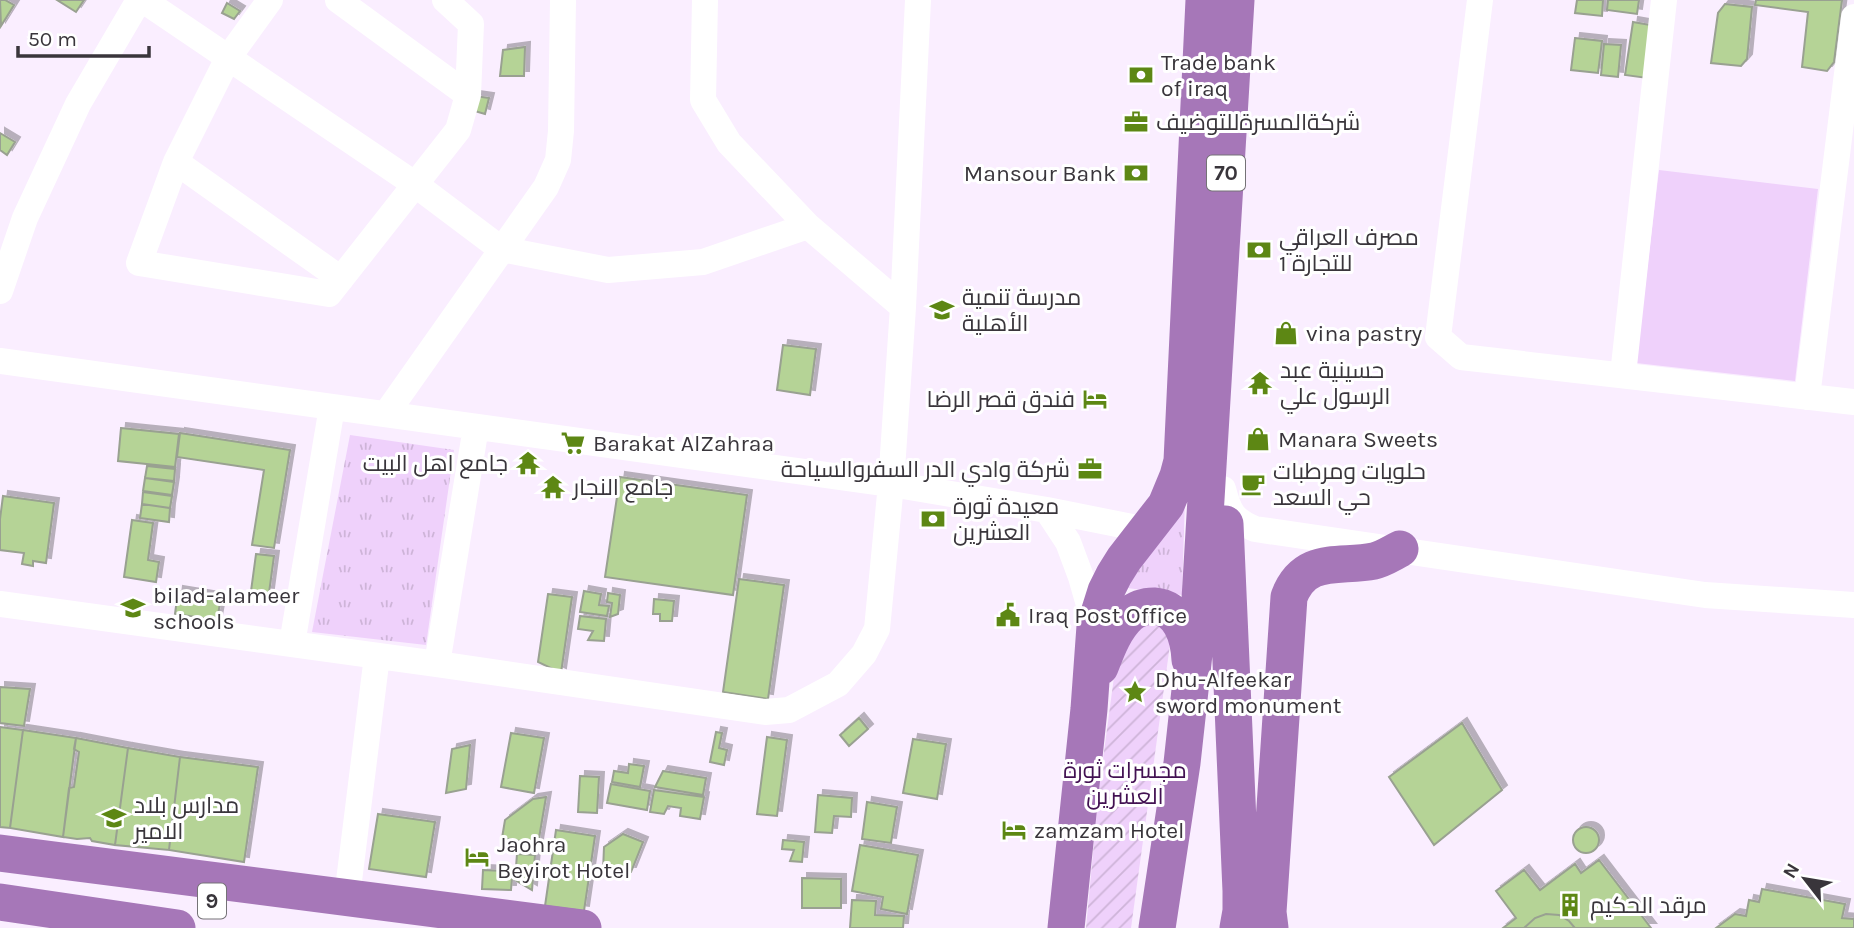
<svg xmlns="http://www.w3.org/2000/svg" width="1854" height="928" viewBox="0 0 1854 928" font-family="Karla,Cairo,sans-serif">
<defs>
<pattern id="park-tufts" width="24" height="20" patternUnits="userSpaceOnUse" patternTransform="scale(1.75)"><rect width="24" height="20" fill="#efd1fb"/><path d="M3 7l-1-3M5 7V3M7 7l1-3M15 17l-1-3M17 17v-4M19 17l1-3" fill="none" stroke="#ceb4d8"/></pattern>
<pattern id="garden-furrows" width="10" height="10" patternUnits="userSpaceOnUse" patternTransform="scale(1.75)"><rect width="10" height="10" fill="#efd1fb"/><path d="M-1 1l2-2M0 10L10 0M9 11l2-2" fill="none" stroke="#ceb4d8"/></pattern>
<filter id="shadow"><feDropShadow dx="5" dy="-5" stdDeviation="0" flood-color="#0004"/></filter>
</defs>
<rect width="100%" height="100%" fill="#faeeff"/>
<path fill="#efd1fb" d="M1659 170 1818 189 1795 381 1636 363Z"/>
<path fill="url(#park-tufts)" d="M350 435 454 450 426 645 312 632Z
M1185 497 1182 595 1127 588Z"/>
<path fill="url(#garden-furrows)" d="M1143 623H1160L1172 630 1131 928H1086L1099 789 1116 662Z"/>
<path fill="#b5d396" stroke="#99a191" stroke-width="2" filter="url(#shadow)" d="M0 0H5L14 5 1 26Z
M57 0H84L76 12Z
M1577 0H1603L1602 16 1575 13Z
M1608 0H1639L1637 14 1607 10Z
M1756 0H1842L1834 62 1827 71 1802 67 1808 12 1755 5Z
M227 3 240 11 234 19 222 13Z
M1725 4 1752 7 1747 59 1741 66 1711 63 1718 13Z
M1633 22 1656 26 1647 78 1625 75Z
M1575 38 1602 41 1598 73 1571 70Z
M1604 44 1621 45 1618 77 1601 75Z
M525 47 524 76H500L503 50Z
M468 95 489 98 485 114 471 110Z
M0 133 15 142 7 155 0 150Z
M783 345 816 349 810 395 777 390Z
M121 428 179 434 175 467 118 461Z
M180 433 290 450 274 548 252 545 264 470 177 457Z
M147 466 175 469 174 481 145 478Z
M620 477 747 495 733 595 605 577Z
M145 478 174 482 172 495 143 491Z
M143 492 172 496 170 508 142 504Z
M3 496 54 503 46 563 33 561V566L22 564 24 553 0 550V519Z
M142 504 170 508 169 522 140 518Z
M132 520 153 523 148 560 159 562 156 582 124 577Z
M256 554 274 556 269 593 251 591Z
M739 579 784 585 768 699 723 692Z
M178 591 221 598 217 620 175 614Z
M584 591 601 594 599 605 609 606 607 616 580 612Z
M608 593 620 595 618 614 610 617 612 603 607 602Z
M548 594 572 597 561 673 538 662Z
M654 599 674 601 672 621H660V614H653Z
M580 616 606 619 604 641 588 640 593 631 578 629Z
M0 687 30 689 24 726 0 723Z
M859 718 868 729 849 746 840 735Z
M1462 723 1502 790 1434 845 1389 777Z
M0 727 23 730 10 828 0 827Z
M23 730 76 738 63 837 10 828Z
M716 732 722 733 719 748 727 750 724 765 710 762Z
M511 733 544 738 534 793 501 787Z
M767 737 787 740 777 816 757 814Z
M76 738 128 748 115 845 92 841 90 838 77 839 63 837 69 788 74 787 79 752 74 749Z
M913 739 946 744 937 799 903 793Z
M470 745 466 789 446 793 452 749Z
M128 748 180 757 169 850 115 845Z
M180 757 258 767 244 862 169 850Z
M629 764 644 766 640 787 612 782 614 771 628 773Z
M663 771 706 778 703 795 655 787Z
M580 776 599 777 597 813 578 812Z
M611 784 650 791 647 810 607 803Z
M654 790 704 797 700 819 680 816 681 808 668 806 664 814 650 812Z
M818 795 852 798 851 817 834 816 832 833 815 832Z
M546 797 538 844 502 838 505 820 533 799Z
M867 802 897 807 891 843 862 839Z
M378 814 435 822 426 877 369 869Z
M1573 840a13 13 0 1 1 26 0a13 13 0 1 1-26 0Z
M556 830 595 836 584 911 545 906Z
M623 834 643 842 631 872 603 871 604 847Z
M783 840 804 842 802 862 790 861 794 850 782 849Z
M860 845 918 855 907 914 881 909 883 897 852 891Z
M517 854 535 855 532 890 515 880Z
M1599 860 1651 928H1503L1516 918 1496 891 1524 870 1540 890 1575 864 1581 873Z
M483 870 504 871 512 878 511 890 482 889Z
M802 878 841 879V908H802Z
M1762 889 1845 904 1842 918 1854 919V928H1716L1735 914 1746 916 1749 900 1759 902Z
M852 900 876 901 875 915 904 916 903 928H850Z
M1546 914 1559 915 1569 921 1575 928H1524L1535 918Z"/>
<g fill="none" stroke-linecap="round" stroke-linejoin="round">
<path stroke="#fff" stroke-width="26" d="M143 0 416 185 501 249 608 270 703 262 808 226
M270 0 228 58 176 162 139 263 329 294 458 130 468 95 471 24 445 0
M338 0 468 95
M705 0 703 100 729 143 808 226 903 307
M1480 0 1438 337 1461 357 1854 402
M176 162 341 279
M0 291 25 218 78 104 139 0
M0 361 891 484 1047 510 1147 530
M1623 375 1664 0
M1807 397 1854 17
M386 414 546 187 558 160 561 131 563 0
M1223 489C1229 512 1233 520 1255 529L1705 595 1854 605
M1047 510 1068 542 1081 577 1095 626
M0 604 437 664 765 712 789 710 838 684 864 654 877 629 891 484 903 307 918 0
M292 644 332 407
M437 664 476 427
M347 897 377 656"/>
<path stroke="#a677b8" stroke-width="37" d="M1225 524 1241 891V911L1238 928
M1100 667C1107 649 1114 629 1129 615 1136 609 1144 606 1154 606 1180 608 1189 637 1190 660
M0 853 583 928
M0 902 177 928
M1066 928 1089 709 1095 626 1106 591 1114 575 1124 559 1166 505 1178 476 1182 461 1204 0
M1157 928 1182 763 1200 599 1236 0
M1270 928 1268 912 1289 597C1305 555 1339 568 1374 561 1383 559 1392 553 1400 549"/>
</g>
<defs>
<g id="bank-bare" transform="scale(1.89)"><path d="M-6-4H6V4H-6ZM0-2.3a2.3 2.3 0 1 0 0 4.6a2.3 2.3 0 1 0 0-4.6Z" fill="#5d8714" stroke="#fff" stroke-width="2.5" paint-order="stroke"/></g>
<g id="office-bare" transform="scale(1.89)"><path d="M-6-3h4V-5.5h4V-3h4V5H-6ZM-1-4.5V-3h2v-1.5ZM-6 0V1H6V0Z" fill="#5d8714" stroke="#fff" stroke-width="2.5" paint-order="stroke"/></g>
<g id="school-bare" transform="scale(1.89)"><path d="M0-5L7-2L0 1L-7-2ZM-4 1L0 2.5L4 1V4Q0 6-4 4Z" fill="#5d8714" stroke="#fff" stroke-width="2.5" paint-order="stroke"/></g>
<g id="shop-bare" transform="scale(1.89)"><path d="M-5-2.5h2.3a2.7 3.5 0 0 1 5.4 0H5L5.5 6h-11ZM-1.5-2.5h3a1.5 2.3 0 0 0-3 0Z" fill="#5d8714" stroke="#fff" stroke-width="2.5" paint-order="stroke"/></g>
<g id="temple-bare" transform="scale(1.89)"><path d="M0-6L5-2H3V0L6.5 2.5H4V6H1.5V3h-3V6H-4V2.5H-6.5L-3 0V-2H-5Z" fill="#5d8714" stroke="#fff" stroke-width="2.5" paint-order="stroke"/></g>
<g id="hotel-bare" transform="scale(1.89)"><path d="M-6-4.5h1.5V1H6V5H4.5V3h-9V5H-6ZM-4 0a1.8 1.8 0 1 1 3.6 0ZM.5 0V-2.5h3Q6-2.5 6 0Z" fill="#5d8714" stroke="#fff" stroke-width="2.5" paint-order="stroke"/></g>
<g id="supermarket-bare" transform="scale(1.89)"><path d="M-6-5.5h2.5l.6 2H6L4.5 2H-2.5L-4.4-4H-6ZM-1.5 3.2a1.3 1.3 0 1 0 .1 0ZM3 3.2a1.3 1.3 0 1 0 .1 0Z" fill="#5d8714" stroke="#fff" stroke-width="2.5" paint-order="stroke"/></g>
<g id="cafe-bare" transform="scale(1.89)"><path d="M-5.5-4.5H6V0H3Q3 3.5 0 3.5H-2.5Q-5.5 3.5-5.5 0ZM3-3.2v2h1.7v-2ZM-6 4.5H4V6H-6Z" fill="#5d8714" stroke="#fff" stroke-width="2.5" paint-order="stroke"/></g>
<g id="civic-bare" transform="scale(1.89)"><path d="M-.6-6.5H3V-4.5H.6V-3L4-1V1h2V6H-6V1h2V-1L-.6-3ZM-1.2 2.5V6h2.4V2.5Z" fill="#5d8714" stroke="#fff" stroke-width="2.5" paint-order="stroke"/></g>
<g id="sight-bare" transform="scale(1.89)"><path d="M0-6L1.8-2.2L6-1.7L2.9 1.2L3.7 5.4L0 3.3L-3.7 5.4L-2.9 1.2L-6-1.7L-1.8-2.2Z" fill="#5d8714" stroke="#fff" stroke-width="2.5" paint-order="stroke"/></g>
<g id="building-bare" transform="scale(1.89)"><path d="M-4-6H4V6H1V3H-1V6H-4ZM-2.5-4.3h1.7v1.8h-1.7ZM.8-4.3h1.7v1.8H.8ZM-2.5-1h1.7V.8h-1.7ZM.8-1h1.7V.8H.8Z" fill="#5d8714" stroke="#fff" stroke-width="2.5" paint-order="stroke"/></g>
</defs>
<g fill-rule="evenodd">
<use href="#bank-bare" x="1141" y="75"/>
<use href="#office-bare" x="1136" y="122"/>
<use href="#bank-bare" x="1136" y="173"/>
<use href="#bank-bare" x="1259" y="250"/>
<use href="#school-bare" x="942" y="310"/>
<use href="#shop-bare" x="1286" y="333"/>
<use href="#temple-bare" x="1260" y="383"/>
<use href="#hotel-bare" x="1095" y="399"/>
<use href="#shop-bare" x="1258" y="439"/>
<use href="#supermarket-bare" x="573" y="443"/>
<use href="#temple-bare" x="528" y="463"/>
<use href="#office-bare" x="1090" y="469"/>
<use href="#cafe-bare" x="1253" y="484"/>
<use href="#temple-bare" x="553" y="487"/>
<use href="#bank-bare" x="933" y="519"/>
<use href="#school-bare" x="133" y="608"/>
<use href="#civic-bare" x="1008" y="615"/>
<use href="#sight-bare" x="1135" y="692"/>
<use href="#school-bare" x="114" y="818"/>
<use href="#hotel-bare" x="1014" y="830"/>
<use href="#hotel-bare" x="477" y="857"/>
<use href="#building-bare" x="1570" y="905"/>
</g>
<g text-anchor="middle" stroke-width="6" stroke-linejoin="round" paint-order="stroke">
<g fill="#fff" stroke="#747276" stroke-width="2">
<rect x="1207" y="155.5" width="38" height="35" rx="5"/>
<rect x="198" y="883.5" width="28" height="35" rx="5"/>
</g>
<g font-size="21" font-weight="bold" fill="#39353b">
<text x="1226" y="180">70</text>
<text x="212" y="908">9</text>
</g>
<g font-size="23" fill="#39353b" stroke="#fff" text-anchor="start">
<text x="1161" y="70">Trade bank<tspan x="1161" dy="26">of iraq</tspan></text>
<text x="1156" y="130">شركةالمسرةللتوضيف</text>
<text x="1116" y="181" text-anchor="end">Mansour Bank</text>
<text x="1279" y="245">مصرف العراقي<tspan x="1279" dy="26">للتجارة 1</tspan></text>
<text x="962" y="305">مدرسة تنمية<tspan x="962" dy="26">الأهلية</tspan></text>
<text x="1306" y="341">vina pastry</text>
<text x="1280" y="378">حسينية عبد<tspan x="1280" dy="26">الرسول علي</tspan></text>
<text x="1075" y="407" text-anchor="end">فندق قصر الرضا</text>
<text x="1278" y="447">Manara Sweets</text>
<text x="593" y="451">Barakat AlZahraa</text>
<text x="508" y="471" text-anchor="end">جامع اهل البيت</text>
<text x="1070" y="477" text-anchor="end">شركة وادي الدر السفروالسياحة</text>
<text x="1273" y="479">حلويات ومرطبات<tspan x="1273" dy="26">حي السعد</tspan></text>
<text x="573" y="495">جامع النجار</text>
<text x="953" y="514">معيدة ثورة<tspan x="953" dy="26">العشرين</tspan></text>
<text x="153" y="603">bilad-alameer<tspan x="153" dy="26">schools</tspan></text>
<text x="1028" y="623">Iraq Post Office</text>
<text x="1155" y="687">Dhu-Alfeekar<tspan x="1155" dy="26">sword monument</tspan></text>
<text x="134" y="813">مدارس بلاد<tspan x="134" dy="26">الامير</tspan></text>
<text x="1034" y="838">zamzam Hotel</text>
<text x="497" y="852">Jaohra<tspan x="497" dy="26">Beyirot Hotel</tspan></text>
<text x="1590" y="913">مرقد الحكيم</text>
</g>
<g font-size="23" fill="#421152" stroke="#fff">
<text x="1125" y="778">مجسرات ثورة<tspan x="1125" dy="26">العشرين</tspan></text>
</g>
</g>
<g transform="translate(1805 879) rotate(301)" stroke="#ffffff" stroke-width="5" paint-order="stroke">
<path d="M0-5L12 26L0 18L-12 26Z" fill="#39353b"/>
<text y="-10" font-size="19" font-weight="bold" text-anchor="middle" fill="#39353b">N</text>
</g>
<path d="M18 46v10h131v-10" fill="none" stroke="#39353b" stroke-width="3.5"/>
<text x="28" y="46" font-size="21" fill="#39353b" stroke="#ffffff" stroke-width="5" paint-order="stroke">50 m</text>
</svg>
